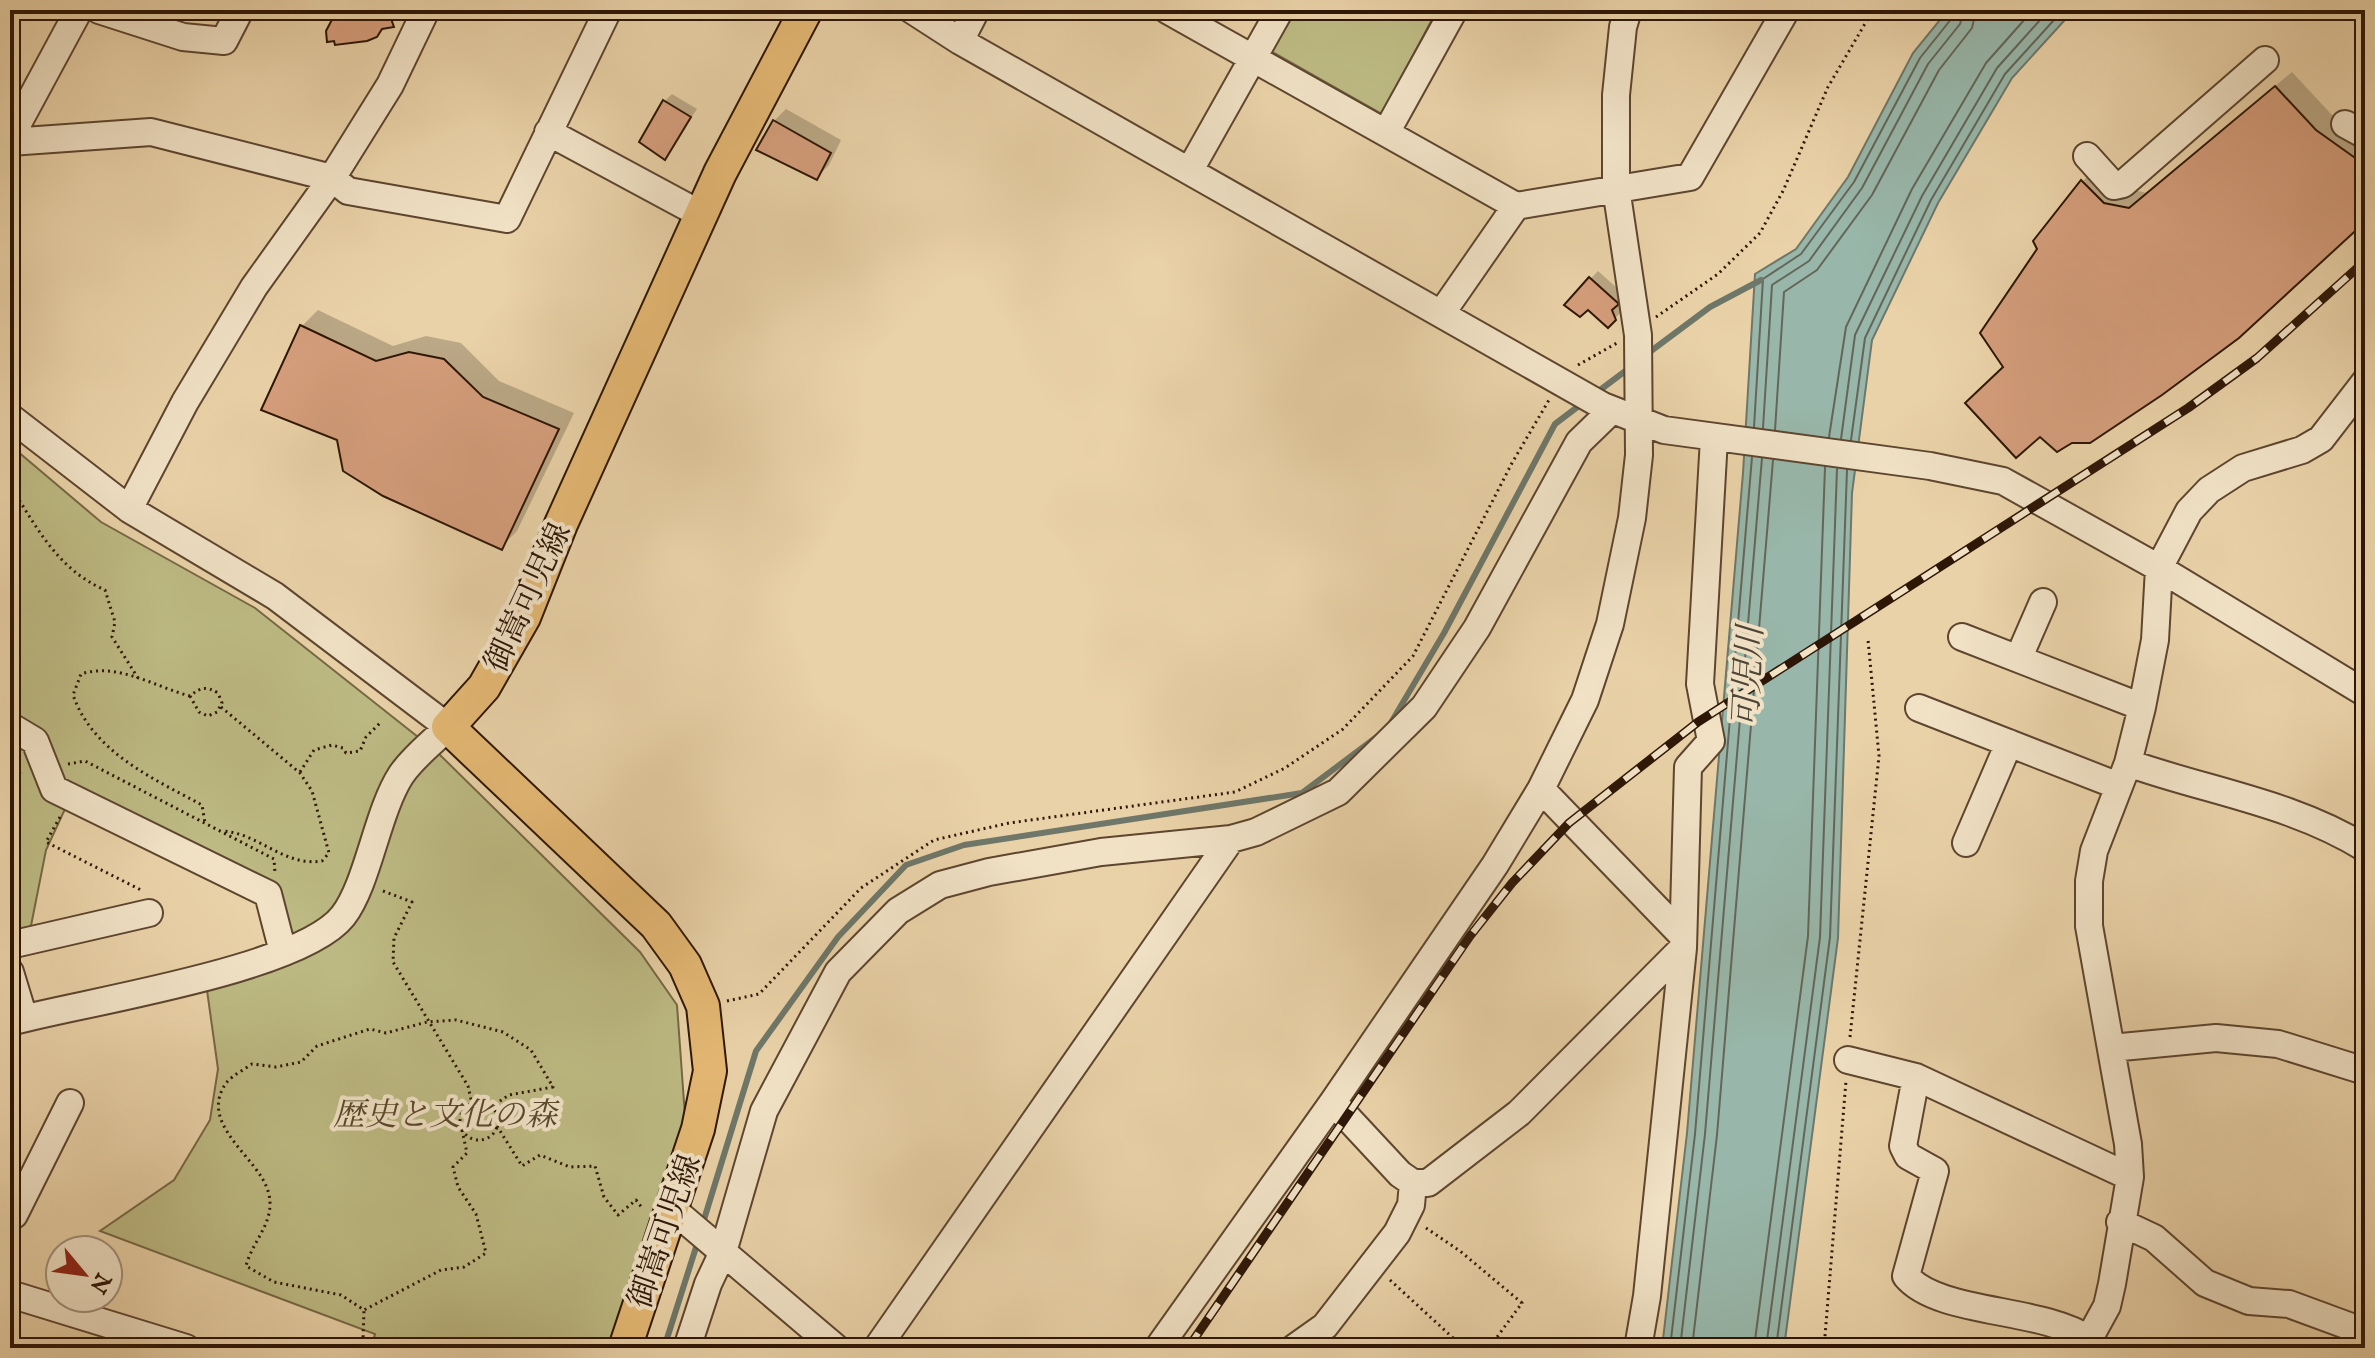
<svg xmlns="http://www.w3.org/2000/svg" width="2375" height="1358" viewBox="0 0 2375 1358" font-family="'IM FELL English','Noto Serif JP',serif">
<rect width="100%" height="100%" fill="#ead2a8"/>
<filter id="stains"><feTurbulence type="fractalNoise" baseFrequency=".0025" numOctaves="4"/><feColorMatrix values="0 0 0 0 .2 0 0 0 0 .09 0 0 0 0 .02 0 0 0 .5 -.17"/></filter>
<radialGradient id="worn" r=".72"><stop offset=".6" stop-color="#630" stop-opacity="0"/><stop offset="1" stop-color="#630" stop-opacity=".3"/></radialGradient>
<path fill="#bdba83" stroke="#766845" stroke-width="2" d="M1291 10H1433L1436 12 1382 114 1269 50Z
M10 445 101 522 255 608 437 752 640 952 677 1005 685 1116 613 1348H371L375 1334 100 1231 174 1180 210 1120 218 1069 205 976 282 953 267 894 71 796 46 850 28 941 10 945Z"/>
<path fill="#98b7aa" stroke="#6e7769" stroke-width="2" d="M1948 10H2074L2012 78 1938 203 1872 340 1852 493 1838 938 1784 1348H1662L1687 1133 1743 473 1755 274 1796 249 1848 177 1913 53Z"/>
<path fill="#0003" d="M339 10H403L404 14 376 35Z
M2292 72 2331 114 2365 138V220L2006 366 2040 249 2035 241 2083 181 2099 165 2121 187 2147 193Z
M672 94 697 109 664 158V102Z
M786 109 841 140 829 165 817 177 774 121Z
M1598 271 1625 295 1618 302 1623 310 1608 326 1588 308 1567 304Z
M318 310 393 346 426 336 461 343 499 381 574 413 517 531 501 547 339 439 263 408 302 326Z"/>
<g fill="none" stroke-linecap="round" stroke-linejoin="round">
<path stroke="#636658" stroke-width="2" d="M1754 427 1763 279 1801 254 1854 182 1920 58 1952 18 1954 10
M1763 428 1772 285 1809 261 1862 188 1928 64 1960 24 1964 10
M1775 430 1784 292 1817 270 1872 195 1939 70 1972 28 1976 10
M1829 437 1846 327 1912 189 1986 63 2033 10
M1841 439 1855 335 1922 196 1997 68 2049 10
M1851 440 1865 338 1931 200 2005 74 2063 10
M1670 1348 1695 1134 1752 457
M1680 1348 1705 1134 1762 458
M1692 1348 1717 1135 1773 460
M1754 1348 1808 936 1825 467
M1766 1348 1820 937 1837 469
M1776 1348 1830 937 1847 470"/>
<path stroke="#6e7769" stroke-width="6" d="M1647 354 1710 307 1761 280
M1596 393 1632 366
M1389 726 1444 633 1555 424 1584 402
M702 1226 756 1051 838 937 906 865 964 845 1302 793 1378 736
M664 1348 698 1241"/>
</g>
<path fill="#d59e7c" stroke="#2e1607" stroke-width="2" d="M337 10H393L390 16 394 27 382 29 377 37 367 41 335 45 334 41 327 42 326 31Z
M2275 86 2316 130 2365 165V222L2239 338 2162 395 2090 443H2072L2057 452 2040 437 2016 458 1965 403 2003 367 1980 333 2037 249 2033 241 2081 180 2104 203 2129 208Z
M663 100 691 117 665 160 639 142Z
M773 120 831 153 817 180 756 150Z
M1589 277 1619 304 1612 310 1616 320 1608 328 1588 310 1580 317 1564 305Z
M300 325 376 361 409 352 444 359 483 397 559 429 502 550 383 496 343 471 337 440 261 410Z"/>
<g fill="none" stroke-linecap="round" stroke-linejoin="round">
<g stroke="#5d452f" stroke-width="30">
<path id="minor" d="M99 10 183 37 224 41 240 10
M912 10 960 41 1603 406 1664 430 1930 466 2003 481 2159 568 2365 693
M1167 10 1516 206 1690 177 1786 10
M960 41 976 10
M2345 124 2365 135
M1387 131 1454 10
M548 132 702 215
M10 138 79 10
M10 142 151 132 332 178 348 191 507 219 608 10
M2087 156 2114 186 2123 184 2265 60
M1190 170 1280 10
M1441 314 1516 206
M10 417 129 509 275 596 448 727C433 742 413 757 401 775 377 812 368 884 343 916 301 970 83 1002 10 1022
M129 509 185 402 254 287 332 178 390 85 426 10
M1962 637 2142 707
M2019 657 2043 602
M1919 708 2116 785
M10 726 35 741 54 789 268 894 283 952
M2128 763C2207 791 2293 803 2365 848
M1541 789 1683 936
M1966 843 2009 743
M10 945 149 913
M10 972 24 1018
M2111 1048 2216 1038 2278 1044 2365 1071
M1848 1060 1916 1077 2130 1177
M1916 1077 1903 1146 1908 1156 1935 1171 1906 1276C1938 1315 2043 1307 2090 1340
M1333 1102 1400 1174 1413 1183H1428L1519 1113 1683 948
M671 1208 836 1348
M10 1213 14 1215 70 1103
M2120 1222 2154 1238 2205 1283 2249 1301 2289 1304 2365 1332
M10 1294 186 1348
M687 1348 708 1284 723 1252 764 1111 838 972 898 911 940 885 989 872 1101 852 1231 839 1256 832 1338 792 1424 707 1477 628 1579 442 1612 410
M877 1348 1231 839
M1158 1348 1333 1102 1495 865 1541 789 1585 700 1610 624 1632 518 1639 455 1638 335 1616 188V95L1623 27 1628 10
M1294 1348 1325 1326 1397 1233 1411 1205 1413 1183
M1638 1348 1647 1296 1683 948 1688 767 1711 741 1700 684 1714 438
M2084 1348 2107 1306 2112 1284 2130 1177 2128 1144 2089 926V881L2094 851 2128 763 2142 707 2155 640 2159 568 2189 511 2209 490 2243 468 2302 450 2321 439 2365 382"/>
</g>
<g stroke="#2e1607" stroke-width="36">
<path id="major" d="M625 1348 698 1129 710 1071 703 1006 685 965 656 925 448 727 484 687 524 617 561 524 720 173 806 10"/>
</g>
<path stroke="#2e1607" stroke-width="3" stroke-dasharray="2 4" stroke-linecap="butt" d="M1656 317 1718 274 1760 233 1783 191 1828 87 1873 10
M1578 365 1617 343
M13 490C38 530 59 570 105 590L115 622 112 637 138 678
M190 696 199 712 208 716 217 712 222 703 218 693C206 686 201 687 190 696 155 687 118 662 81 674L73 695C93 752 152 778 202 805L205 823
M221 707 300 773 312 791 329 853 322 861C284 867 259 833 222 831
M68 764 85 761 274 859 275 873
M300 772 314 750 332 745 343 748 346 753 360 751 366 737 380 723
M10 789 22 769
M60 817 46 842 143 891
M383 891 412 902 394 938 393 962 468 1086 472 1104
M727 1001 759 994 861 888 934 840 1009 823 1235 792 1285 768 1343 729 1413 656 1512 463 1549 400
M1850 1037 1879 756 1868 640
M460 1121a19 19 0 1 1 38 0a19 19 0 1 1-38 0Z
M497 1126 522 1166 540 1155 570 1167 595 1166 604 1197 618 1215 636 1200 643 1209
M462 1130 467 1153 453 1167 458 1187 476 1214 486 1253 464 1267 441 1270 364 1310 341 1295 274 1282 246 1266C253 1239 277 1221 268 1191 258 1157 196 1123 227 1082 233 1075 245 1069 252 1064L276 1067 301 1062 317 1046 370 1029 386 1033 427 1022 456 1020 503 1032 531 1050 553 1087 509 1095 491 1107
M1426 1228 1460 1251 1522 1303 1489 1348
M1390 1280 1464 1348
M358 1348 363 1339 364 1310
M1824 1348 1846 1081"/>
<use href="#minor" stroke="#f1e2c6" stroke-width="26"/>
<use href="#major" stroke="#e5b974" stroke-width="32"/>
<g stroke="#2e1607" stroke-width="9">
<path id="rail" d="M1188 1348 1470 936 1512 883 1569 823 1698 722 2188 408 2257 358 2365 261"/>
</g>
<use href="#rail" stroke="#f1e2c6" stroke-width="6" stroke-dasharray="18" stroke-linecap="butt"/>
</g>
<g text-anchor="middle" stroke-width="8" stroke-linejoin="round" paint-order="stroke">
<g font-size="32" fill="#2e1607" stroke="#f1e2c6">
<text transform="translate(527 597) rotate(-65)" y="11">御嵩可児線</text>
<text transform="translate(664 1231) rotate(-71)" y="11">御嵩可児線</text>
</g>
<g font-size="32" font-style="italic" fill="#59472c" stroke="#f1e2c6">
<text x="445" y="1125">歴史と文化の森</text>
</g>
<g font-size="34" font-style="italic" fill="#4e4638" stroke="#f1e2c6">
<text transform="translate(1747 677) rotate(-87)" y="12">可児川</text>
</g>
</g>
<rect width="2375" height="1358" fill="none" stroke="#ead2a8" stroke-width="40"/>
<rect x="12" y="12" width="2351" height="1334" fill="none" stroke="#2e1607" stroke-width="4"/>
<rect x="20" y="20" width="2335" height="1318" fill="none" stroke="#2e1607" stroke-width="2"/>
<g transform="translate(84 1274) rotate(119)"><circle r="38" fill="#f1e2c6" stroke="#a3907a" stroke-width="2"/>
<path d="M0-6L14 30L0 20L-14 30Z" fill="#8f2418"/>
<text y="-12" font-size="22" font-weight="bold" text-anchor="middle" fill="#2e1607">N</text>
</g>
<rect width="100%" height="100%" filter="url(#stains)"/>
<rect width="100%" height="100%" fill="url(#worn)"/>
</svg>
